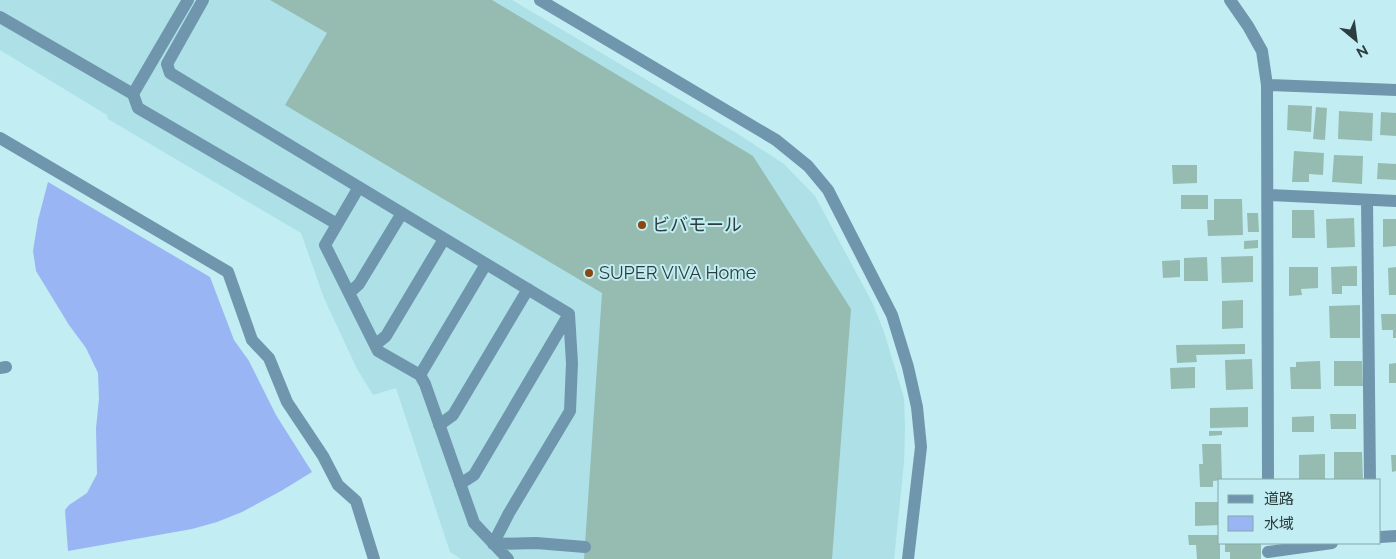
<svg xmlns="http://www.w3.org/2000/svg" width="1396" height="559" viewBox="0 0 1396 559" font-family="Raleway,'Noto Sans JP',sans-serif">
<rect width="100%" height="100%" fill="#c2edf2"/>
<path fill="#ade1e7" d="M0 0H512L738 134 784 164 815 196 873 304 884 332 904 398 905 427 904 463 894 559H461L450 552 396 388 373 395 357 369 324 298 301 233 108 119 107 115 0 50Z"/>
<path fill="#99b5f4" d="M48 182 210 277 234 340 249 361 276 415 312 472 281 491 242 512 217 522 192 529 68 551 65 510 69 505 87 493 97 474 96 428 99 399 98 373 86 348 69 325 36 271 33 251 38 220Z"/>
<path fill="#96bcb1" d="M270 0H492L753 156 851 309 832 559H584L602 293 285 105 327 33Z
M1288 105 1312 106 1311 132 1287 130Z
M1316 107 1327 108 1325 140 1313 139Z
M1339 111 1373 113 1372 141 1338 139Z
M1381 112 1396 113V136L1380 135Z
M1294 151 1324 153 1323 175 1309 174V182H1292Z
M1334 155 1363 156 1362 184 1332 182Z
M1378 163 1396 164V180L1377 179Z
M1172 165H1197V183L1173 184Z
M1181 195H1208V209H1181Z
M1214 199H1242L1243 235 1208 236 1207 220H1214Z
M1292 210H1314L1315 238H1292Z
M1247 213H1258L1259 232H1248Z
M1354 218 1355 247 1327 248 1326 219Z
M1383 219H1396V246L1383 247Z
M1258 240V248L1244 249V241Z
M1253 256V282L1222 283 1221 257Z
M1207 257 1208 281H1184V258Z
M1180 260V277L1163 278 1162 261Z
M1357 266V286H1342V294H1332L1331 267Z
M1289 267H1318V288L1301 289 1302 295 1289 296Z
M1396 267V295H1389L1388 268Z
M1243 300V328L1222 329V301Z
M1360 305V338H1330L1329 306Z
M1381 314H1396V338H1393V330H1382Z
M1245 344V354L1196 355 1197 362 1177 363 1176 345Z
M1252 359 1253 389 1226 390 1225 360Z
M1320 361 1321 389H1291L1290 367H1296V362Z
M1334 361H1362L1363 386H1334Z
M1396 363V383H1389V364Z
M1195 367V388L1171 389 1170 368Z
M1248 407V427L1210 428V408Z
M1330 414H1356V429H1331Z
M1314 416V432H1292V417Z
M1209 431H1222V435L1209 436Z
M1202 444H1221L1222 480 1213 481V487H1200L1199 464H1203Z
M1334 452H1362L1363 480H1334Z
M1325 454V480H1299V455Z
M1391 455H1396V471L1392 472Z
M1195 502H1220V525L1195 526Z
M1188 535H1220V559H1197L1196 545H1189Z
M1261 543V559H1230V552H1225V544Z"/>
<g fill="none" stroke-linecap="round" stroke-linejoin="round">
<path stroke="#7096ad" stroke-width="12" d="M203 0 167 64 170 73 569 314 474 475 460 484
M540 0 776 140 808 166 828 190 892 315 908 367 917 407 921 447 908 559
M1230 0 1248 26 1262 51 1267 85 1268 480
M0 17 133 94 188 0
M1267 85 1396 90
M133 94 138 108 337 224
M0 138 228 272 252 340 269 358 287 402 323 456 338 485 356 501 374 559
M359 187 325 245 378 351 420 375 425 384 474 523 508 559
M1268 195 1396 201
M1367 200 1370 480
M349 293 359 284 402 213
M569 314 572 363 570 411 509 513 493 544 536 543 585 547
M375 345 386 336 444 239
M0 368 6 367
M420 375 486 264
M439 425 453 415 528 289
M1380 537 1396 536
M1268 552 1332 543"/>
</g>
<g fill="#894713" stroke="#c2edf2" stroke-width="2">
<circle cx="642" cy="225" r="5"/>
<circle cx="589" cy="273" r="5"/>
</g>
<g text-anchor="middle" stroke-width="4" stroke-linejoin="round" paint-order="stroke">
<g font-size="18" fill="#2c3d3f" stroke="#c2edf2" text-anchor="start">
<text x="652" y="231">ビバモール</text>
<text x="599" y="279">SUPER VIVA Home</text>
</g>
</g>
<rect x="1218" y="479" width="162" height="65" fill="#c2edf2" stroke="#86a7aa"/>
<rect x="1228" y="495" width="25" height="8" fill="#7096ad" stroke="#86a7aa"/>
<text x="1264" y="504" font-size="15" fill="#2c3d3f">道路</text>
<rect x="1228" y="516" width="25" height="15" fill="#99b5f4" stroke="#86a7aa"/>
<text x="1264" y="529" font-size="15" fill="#2c3d3f">水域</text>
<g transform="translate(1356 40) rotate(151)" stroke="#c2edf2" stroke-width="4" paint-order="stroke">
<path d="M0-4L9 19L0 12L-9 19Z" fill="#2c3d3f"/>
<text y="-8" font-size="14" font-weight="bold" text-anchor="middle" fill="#2c3d3f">N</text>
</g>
</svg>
